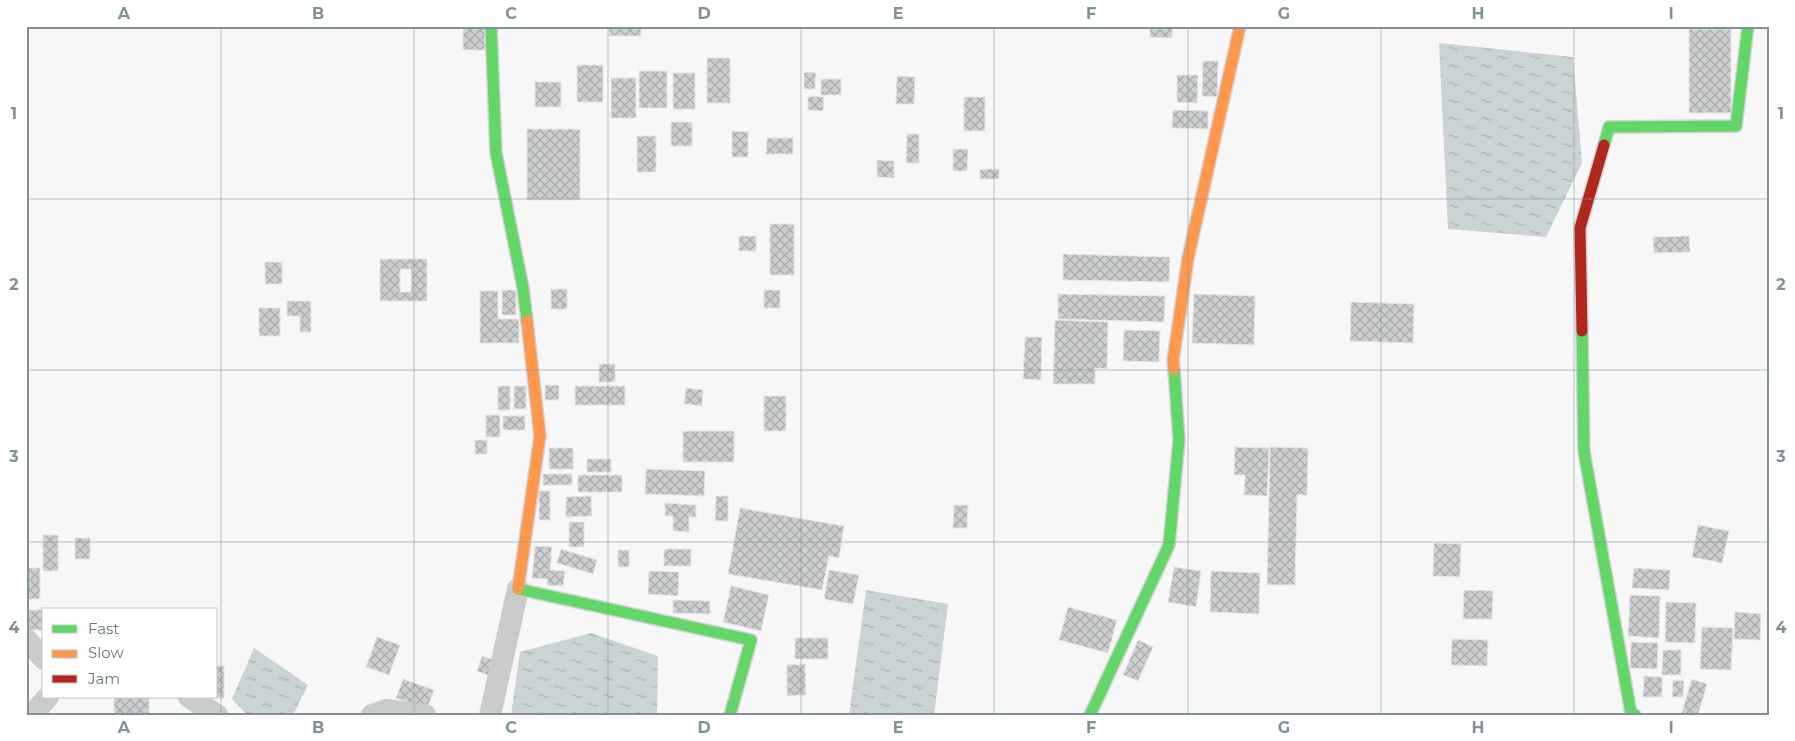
<svg xmlns="http://www.w3.org/2000/svg" width="1795" height="741" viewBox="0 0 1795 741" font-family="Montserrat,sans-serif">
<defs>
<pattern id="water-ripples" width="26" height="14" patternUnits="userSpaceOnUse" patternTransform="scale(1.25)"><rect width="26" height="14" fill="#cad4d5"/><path d="M2 4q2-2 4 0t4 0M15 11q2-2 4 0t4 0" fill="none" stroke="#a8b1b2"/></pattern>
<pattern id="building-cross-hatch" width="8" height="8" patternUnits="userSpaceOnUse" patternTransform="scale(1.25)"><rect width="8" height="8" fill="#cccecf"/><path d="M0 0l8 8M0 8l8-8" fill="none" stroke="#a9acad"/></pattern>
</defs>
<rect width="100%" height="100%" fill="#f7f7f7"/>
<path fill="url(#water-ripples)" d="M1439 43 1573 57 1582 163 1546 237 1448 229Z
M866 590 948 604 934 715H849Z
M591 633 658 656 657 715H511L520 652Z
M254 648 308 685 293 715H247L232 699Z"/>
<path fill="url(#building-cross-hatch)" stroke="#e6e6e6" fill-rule="evenodd" d="M463 26H485V50H463Z
M609 26H641V36H609Z
M1150 26H1172V38L1150 37Z
M1689 29H1731V113H1689Z
M707 58H730V103H707Z
M1203 61H1218L1217 97 1202 96Z
M577 65H603V102H577Z
M639 71H667V108H639Z
M804 72 816 73 815 89H804Z
M673 73H695V109H673Z
M1177 75H1198L1197 103 1177 102Z
M897 76 915 77 914 104H896Z
M611 78H636V118H611Z
M821 79H841V95H821Z
M535 82H561V107H535Z
M808 96 824 97 823 111 808 110Z
M964 97H985V131H964Z
M1173 110 1208 111V129L1172 128Z
M671 122H692V146H671Z
M527 129H580V200H527Z
M732 131 748 132V157H732Z
M907 134H919V163H906Z
M637 136H656V172H637Z
M767 138H793V154H766Z
M953 149H968L967 171H953Z
M877 160 894 161V178L877 177Z
M980 169H999V179H980Z
M770 224H794V275H770Z
M739 236H756V251H739Z
M1689 236 1690 252 1654 253 1653 237Z
M1063 254 1170 257 1169 282 1063 280Z
M380 259H427V301H380ZM400 269H411V292H400Z
M265 262H282V284H265Z
M551 289H567V309H551Z
M502 290H516V315H502Z
M764 290H780V308H764Z
M480 291H498V319H519V343H480Z
M1058 294 1165 296 1164 322 1058 319Z
M1194 294 1255 296 1254 345 1192 343Z
M287 301H311V332H300V316H287Z
M1351 302 1414 304 1413 343 1350 341Z
M259 308H280V336H259Z
M1055 320 1108 322 1107 369 1095 368V384H1053Z
M1124 330 1160 331 1159 362 1123 361Z
M1025 337H1042L1041 380 1023 379Z
M599 364H615V382H599Z
M545 385H559V400H545Z
M498 386H510V410H498Z
M514 386H526V409H514Z
M575 386H625V405H575Z
M686 388 703 390 702 406 684 404Z
M764 396H786V431H764Z
M486 415H500V437H486Z
M503 416H525V430H503Z
M683 431H734V462H683Z
M475 440H487V454H475Z
M1235 447 1269 448 1267 496 1244 495 1245 475H1234Z
M1270 447 1308 448 1307 495H1297L1295 585H1267Z
M549 448H573V469H549Z
M587 459H611V472H587Z
M646 469 705 471 704 496 645 494Z
M543 474H572V485H543Z
M578 475H622V492H578Z
M539 491H550V520H539Z
M591 496 592 516 566 517V497Z
M716 496H728V521H715Z
M665 503 696 505V517H689V532L673 531V516H665Z
M954 505H968L967 528H953Z
M740 508 844 526 839 558 829 556 822 590 728 574Z
M569 522H584V547H569Z
M1698 525 1729 531 1722 563 1692 557Z
M43 535H58V571H43Z
M75 538H90V559H75Z
M1434 543 1461 544 1460 577 1433 576Z
M535 546 552 547 550 570 565 571 563 586 547 585 548 579 532 578Z
M561 549 597 560 593 574 557 563Z
M664 549H691V566H664Z
M618 550H629V567H618Z
M1174 567 1201 571 1196 607 1168 602Z
M26 568H40V599H26Z
M1634 568 1670 570 1669 590 1632 588Z
M829 570 859 575 853 604 824 599Z
M649 571 679 572 678 596 648 594Z
M1211 571 1260 573 1259 614 1210 612Z
M731 586 769 595 761 631 723 622Z
M1464 590 1493 591 1492 619H1463Z
M1630 595 1660 596 1659 638 1628 636Z
M673 600 710 601V614L673 613Z
M1666 602 1696 603 1695 643 1665 642Z
M1068 607 1117 620 1108 653 1059 640Z
M26 610H44V630H26Z
M1735 612 1761 614 1760 640 1734 639Z
M1702 627 1733 628 1731 670 1700 669Z
M377 637 400 645 389 675 366 667Z
M795 638H828V659H795Z
M1452 639 1488 640 1487 666 1451 665Z
M1138 640 1153 647 1138 681 1123 675Z
M1631 642 1658 643 1657 669 1630 668Z
M1663 650H1681V675H1662Z
M482 656 496 661 490 676 477 671Z
M805 664 806 695 787 696V665Z
M216 666H224V698H195L216 697Z
M26 671H28V707H26Z
M1644 676 1662 677V697H1643Z
M403 679 434 690 427 709 396 698Z
M1692 679 1707 684 1698 715H1681Z
M1673 680 1684 681 1683 697H1672Z
M114 697H149V715H114Z"/>
<g fill="none" stroke-linecap="round" stroke-linejoin="round">
<g stroke="#d2d3d4" stroke-width="14">
<path id="fast" d="M491 26 496 153 523 288 527 321
M1604 145 1609 127 1736 126 1748 26
M1582 331 1584 452 1631 713 1635 715
M518 589 751 640 730 715
M1090 715 1169 545 1179 440 1174 369"/>
</g>
<g stroke="#d2d3d4" stroke-width="14">
<path id="slow" d="M1174 369 1173 361 1188 258 1240 26
M518 589 540 436 527 321"/>
</g>
<g stroke="#d2d3d4" stroke-width="14">
<path id="jam" d="M1582 331 1580 228 1604 145"/>
</g>
<path stroke="#cacccc" stroke-width="22" d="M26 639 44 659
M189 697 217 715
M32 715 48 697
M372 715 386 710 425 715
M490 715 518 589"/>
<use href="#fast" stroke="#63d668" stroke-width="11"/>
<use href="#slow" stroke="#ff974d" stroke-width="11"/>
<use href="#jam" stroke="#b3261e" stroke-width="11"/>
</g>
<path fill="none" stroke="#809197" stroke-width="1" stroke-opacity="0.55" d="M221 26V715M414 26V715M608 26V715M801 26V715M994 26V715M1188 26V715M1381 26V715M1574 26V715M26 199H1769M26 370H1769M26 542H1769"/>
<rect width="1795" height="741" fill="none" stroke="#ffffff" stroke-width="55"/>
<rect x="42" y="608" width="175" height="90" fill="#ffffff" stroke="#c1c9cc"/>
<rect x="52" y="625" width="25" height="8" fill="#63d668" stroke="#c1c9cc"/>
<text x="88" y="634" font-size="15" fill="#647980">Fast</text>
<rect x="52" y="650" width="25" height="8" fill="#ff974d" stroke="#c1c9cc"/>
<text x="88" y="658" font-size="15" fill="#647980">Slow</text>
<rect x="52" y="675" width="25" height="8" fill="#b3261e" stroke="#c1c9cc"/>
<text x="88" y="684" font-size="15" fill="#647980">Jam</text>
<rect x="28" y="28" width="1740" height="686" fill="none" stroke="#809197" stroke-width="2"/>
<g font-size="16" text-anchor="middle" font-weight="bold" fill="#809197">
<text x="124" y="19">A</text>
<text x="318" y="19">B</text>
<text x="511" y="19">C</text>
<text x="704" y="19">D</text>
<text x="898" y="19">E</text>
<text x="1091" y="19">F</text>
<text x="1284" y="19">G</text>
<text x="1478" y="19">H</text>
<text x="1671" y="19">I</text>
<text x="14" y="119">1</text>
<text x="1781" y="119">1</text>
<text x="14" y="290">2</text>
<text x="1781" y="290">2</text>
<text x="14" y="462">3</text>
<text x="1781" y="462">3</text>
<text x="14" y="633">4</text>
<text x="1781" y="633">4</text>
<text x="124" y="733">A</text>
<text x="318" y="733">B</text>
<text x="511" y="733">C</text>
<text x="704" y="733">D</text>
<text x="898" y="733">E</text>
<text x="1091" y="733">F</text>
<text x="1284" y="733">G</text>
<text x="1478" y="733">H</text>
<text x="1671" y="733">I</text>
</g>
</svg>
